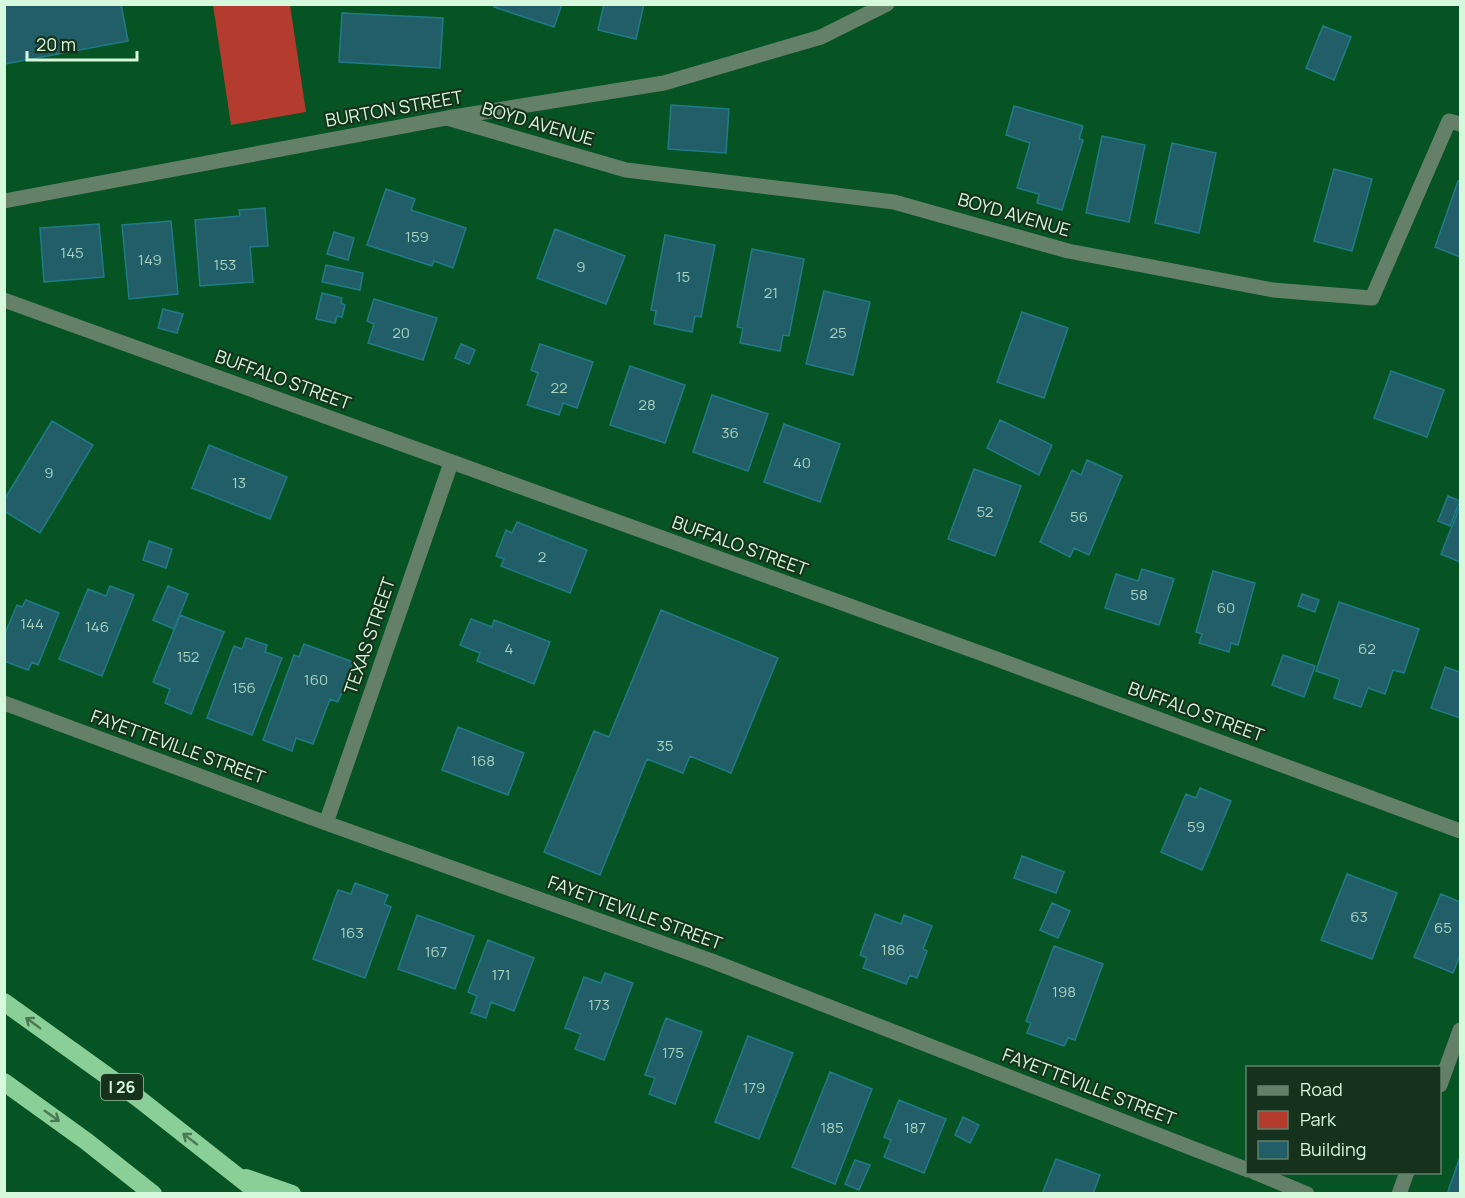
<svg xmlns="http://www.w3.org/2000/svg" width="1465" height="1198" viewBox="0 0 1465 1198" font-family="Manrope,sans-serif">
<rect width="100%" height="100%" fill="#065323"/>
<path fill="#b33c2f" d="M213 5H290L306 112 231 125Z"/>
<path fill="#225e68" stroke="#207b88" stroke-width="1.5" d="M4 4H121L128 41 4 64Z
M495 4H562L554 27 494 7Z
M604 4H644L636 39 598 30Z
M342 13 443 18 440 68 339 62Z
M1323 26 1351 37 1334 80 1306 68Z
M671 105 729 109 726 153 668 149Z
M1014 106 1083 126 1079 139 1083 140 1062 210 1037 203 1039 194 1017 188 1030 143 1006 135Z
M1102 136 1145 145 1129 222 1086 213Z
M1172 143 1216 153 1199 233 1155 223Z
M1334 169 1372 179 1352 251 1314 241Z
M1458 181 1460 182V257L1435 247Z
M386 189 415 199 411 210 466 228 453 268 434 261 432 266 367 245Z
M265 208 268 246 250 247 253 282 200 286 195 220 240 216 239 210Z
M171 221 178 294 129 299 122 225Z
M99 224 104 277 44 282 40 228Z
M555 229 625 256 606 304 537 278Z
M334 232 354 238 348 260 327 254Z
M665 235 715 245 701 317 695 316 692 332 654 324 656 311 651 310Z
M752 249 804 259 789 336 783 335 780 351 740 343 743 328 737 327Z
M326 265 363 273 360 290 322 282Z
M824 291 870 302 853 375 806 364Z
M322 293 342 298 341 303 345 305 342 317 337 316 335 323 316 319Z
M374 299 437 318 423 360 368 343 374 324 367 321Z
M163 309 183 314 177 333 158 328Z
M1022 312 1068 328 1044 398 997 382Z
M461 344 475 350 469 364 455 358Z
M540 344 593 362 577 408 563 403 559 415 527 405 538 373 531 370Z
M630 366 685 385 665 443 610 425Z
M1391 371 1444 390 1427 437 1374 418Z
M712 395 768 414 748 471 693 452Z
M1000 420 1052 445 1039 475 987 448Z
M52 421 93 445 40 533 4 511V500Z
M784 424 840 444 820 502 764 482Z
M209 445 287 477 270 519 192 488Z
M1087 460 1122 476 1089 555 1074 548 1070 557 1040 542 1072 470 1081 475Z
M974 469 1021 486 995 556 948 539Z
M1448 496 1460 501 1450 526 1438 521Z
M1460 506V562L1441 554Z
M517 522 587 550 570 593 501 566 504 559 496 556 506 530 512 533Z
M149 541 172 549 166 568 143 560Z
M1142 569 1174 579 1159 625 1105 608 1116 574 1138 581Z
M1213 571 1255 583 1238 645 1231 643 1229 652 1199 643 1202 634 1196 632Z
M110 586 134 595 102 676 59 659 88 589 106 596Z
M168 586 188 594 174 629 153 620Z
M1302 594 1319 600 1315 612 1298 606Z
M26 600 59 613 38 665 32 662 28 670 4 661V636L17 605 22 607Z
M1339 602 1419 629 1404 673 1393 670 1385 694 1368 688 1361 707 1334 698 1340 679 1316 671Z
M661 610 778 658 731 773 690 756 683 773 647 759 600 875 544 852 594 731 609 737Z
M180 615 224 632 191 714 165 703 170 689 153 682Z
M471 619 492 627 494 620 550 642 534 684 477 661 480 653 460 645Z
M246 638 267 645 265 652 282 658 252 735 207 718 234 646 242 649Z
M304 644 353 662 338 702 330 699 313 744 296 738 292 751 263 740 294 655 299 657Z
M1283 655 1315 666 1304 697 1272 685Z
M1445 667 1460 672V718L1431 708Z
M458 727 524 753 508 795 442 770Z
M1200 788 1231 801 1202 870 1161 852 1186 794 1196 798Z
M1022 856 1064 872 1056 893 1014 878Z
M1347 874 1397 893 1372 959 1321 940Z
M355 883 388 895 384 904 391 907 365 978 313 959 338 890 351 894Z
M1441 894 1460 902V955L1453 973 1414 957Z
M1052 903 1070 911 1058 938 1040 930Z
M875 914 901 924 904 915 932 926 923 949 927 951 917 978 910 975 906 984 863 968 867 958 860 955Z
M417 915 474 936 455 989 398 969Z
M488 940 534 958 514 1011 491 1002 486 1018 471 1013 477 996 468 992Z
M1054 946 1103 964 1075 1040 1068 1038 1064 1046 1027 1033 1031 1023 1026 1021Z
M605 973 633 983 604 1060 575 1049 581 1034 565 1028 584 977 601 983Z
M666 1018 702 1032 675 1104 649 1094 655 1078 645 1075Z
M748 1036 793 1053 759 1139 715 1122Z
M830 1072 872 1089 835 1184 792 1167Z
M899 1100 946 1119 924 1173 884 1157 891 1140 884 1137Z
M963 1117 979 1125 970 1143 955 1135Z
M1460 1157V1194H1447Z
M1056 1159 1100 1175 1093 1194H1042Z
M855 1160 870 1165 859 1190 845 1184Z"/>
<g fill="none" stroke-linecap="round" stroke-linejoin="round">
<path stroke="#648069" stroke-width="15" d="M447 118 626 170 894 202 1068 251 1273 290 1372 298 1449 121 1460 124
M4 201 447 118 664 83 821 37 887 4
M4 300 994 658 1460 831
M4 703 326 823 712 961 1248 1170
M326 823 451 463
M1440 1085 1460 1030
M1254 1172 1307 1194
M1399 1194 1407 1172"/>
<path stroke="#8bcf98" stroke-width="18" d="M4 1002 138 1098 260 1194
M4 1082 86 1141 153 1194
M246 1178 292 1194"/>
</g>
<defs><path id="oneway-shaft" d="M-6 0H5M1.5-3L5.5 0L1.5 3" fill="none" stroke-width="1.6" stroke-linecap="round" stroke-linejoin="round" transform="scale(1.5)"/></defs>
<g stroke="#4b7954">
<use href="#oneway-shaft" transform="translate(33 1023) rotate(-144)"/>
<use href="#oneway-shaft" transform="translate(52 1116) rotate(35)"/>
<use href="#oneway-shaft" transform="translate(190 1139) rotate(-142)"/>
</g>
<g text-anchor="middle" stroke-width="4.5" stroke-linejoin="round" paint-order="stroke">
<g font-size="15" fill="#a9d2bf">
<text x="417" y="242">159</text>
<text x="72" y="258">145</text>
<text x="150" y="265">149</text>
<text x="225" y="270">153</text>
<text x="581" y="272">9</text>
<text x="683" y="282">15</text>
<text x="771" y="298">21</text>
<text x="401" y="338">20</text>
<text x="838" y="338">25</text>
<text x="559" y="393">22</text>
<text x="647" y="410">28</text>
<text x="730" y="438">36</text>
<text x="802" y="468">40</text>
<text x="49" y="478">9</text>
<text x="239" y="488">13</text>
<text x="985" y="517">52</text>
<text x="1079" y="522">56</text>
<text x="542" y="562">2</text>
<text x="1139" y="600">58</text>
<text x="1226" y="613">60</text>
<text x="32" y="629">144</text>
<text x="97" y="632">146</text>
<text x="509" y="654">4</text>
<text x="1367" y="654">62</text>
<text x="188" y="662">152</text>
<text x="316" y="685">160</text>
<text x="244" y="693">156</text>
<text x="665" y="751">35</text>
<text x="483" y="766">168</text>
<text x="1196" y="832">59</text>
<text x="1359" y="922">63</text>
<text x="1443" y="933">65</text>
<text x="352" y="938">163</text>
<text x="893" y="955">186</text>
<text x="436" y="957">167</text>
<text x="501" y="980">171</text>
<text x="1064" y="997">198</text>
<text x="599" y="1010">173</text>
<text x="673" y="1058">175</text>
<text x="754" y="1093">179</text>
<text x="832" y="1133">185</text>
<text x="915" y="1133">187</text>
</g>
<rect fill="#16321c" stroke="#9cbda2" stroke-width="1.5" x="101" y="1074" width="42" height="26" rx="4.5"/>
<g font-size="16" font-weight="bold" fill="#d6f8dc">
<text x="122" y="1093">I 26</text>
</g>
<g font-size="18" fill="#d6f8dc" stroke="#16321c">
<text transform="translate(394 109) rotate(-10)" y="6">BURTON STREET</text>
<text transform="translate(538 124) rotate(16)" y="6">BOYD AVENUE</text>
<text transform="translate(1014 215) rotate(16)" y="6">BOYD AVENUE</text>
<text transform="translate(283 380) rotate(20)" y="6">BUFFALO STREET</text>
<text transform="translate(740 546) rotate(20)" y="6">BUFFALO STREET</text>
<text transform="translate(370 636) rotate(-71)" y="6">TEXAS STREET</text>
<text transform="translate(1196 712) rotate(20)" y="6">BUFFALO STREET</text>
<text transform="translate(178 747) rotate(20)" y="6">FAYETTEVILLE STREET</text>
<text transform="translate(635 913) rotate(20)" y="6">FAYETTEVILLE STREET</text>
<text transform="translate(1089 1087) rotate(21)" y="6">FAYETTEVILLE STREET</text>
</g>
</g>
<rect width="1465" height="1198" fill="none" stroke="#d6f8dc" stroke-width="12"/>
<rect x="1246" y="1066" width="195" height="108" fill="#16321c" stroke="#638169" stroke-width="1.5"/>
<rect x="1258" y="1086" width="30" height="9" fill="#648069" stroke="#638169" stroke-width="1.5"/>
<text x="1300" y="1096" font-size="18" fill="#d6f8dc">Road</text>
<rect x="1258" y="1111" width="30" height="18" fill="#b33c2f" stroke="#638169" stroke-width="1.5"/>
<text x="1300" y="1126" font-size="18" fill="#d6f8dc">Park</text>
<rect x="1258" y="1141" width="30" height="18" fill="#225e68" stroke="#638169" stroke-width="1.5"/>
<text x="1300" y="1156" font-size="18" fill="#d6f8dc">Building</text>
<path d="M27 51v9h110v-9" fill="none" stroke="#d6f8dc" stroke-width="3"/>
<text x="36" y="51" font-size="18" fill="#d6f8dc" stroke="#16321c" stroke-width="4.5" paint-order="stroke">20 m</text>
</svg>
